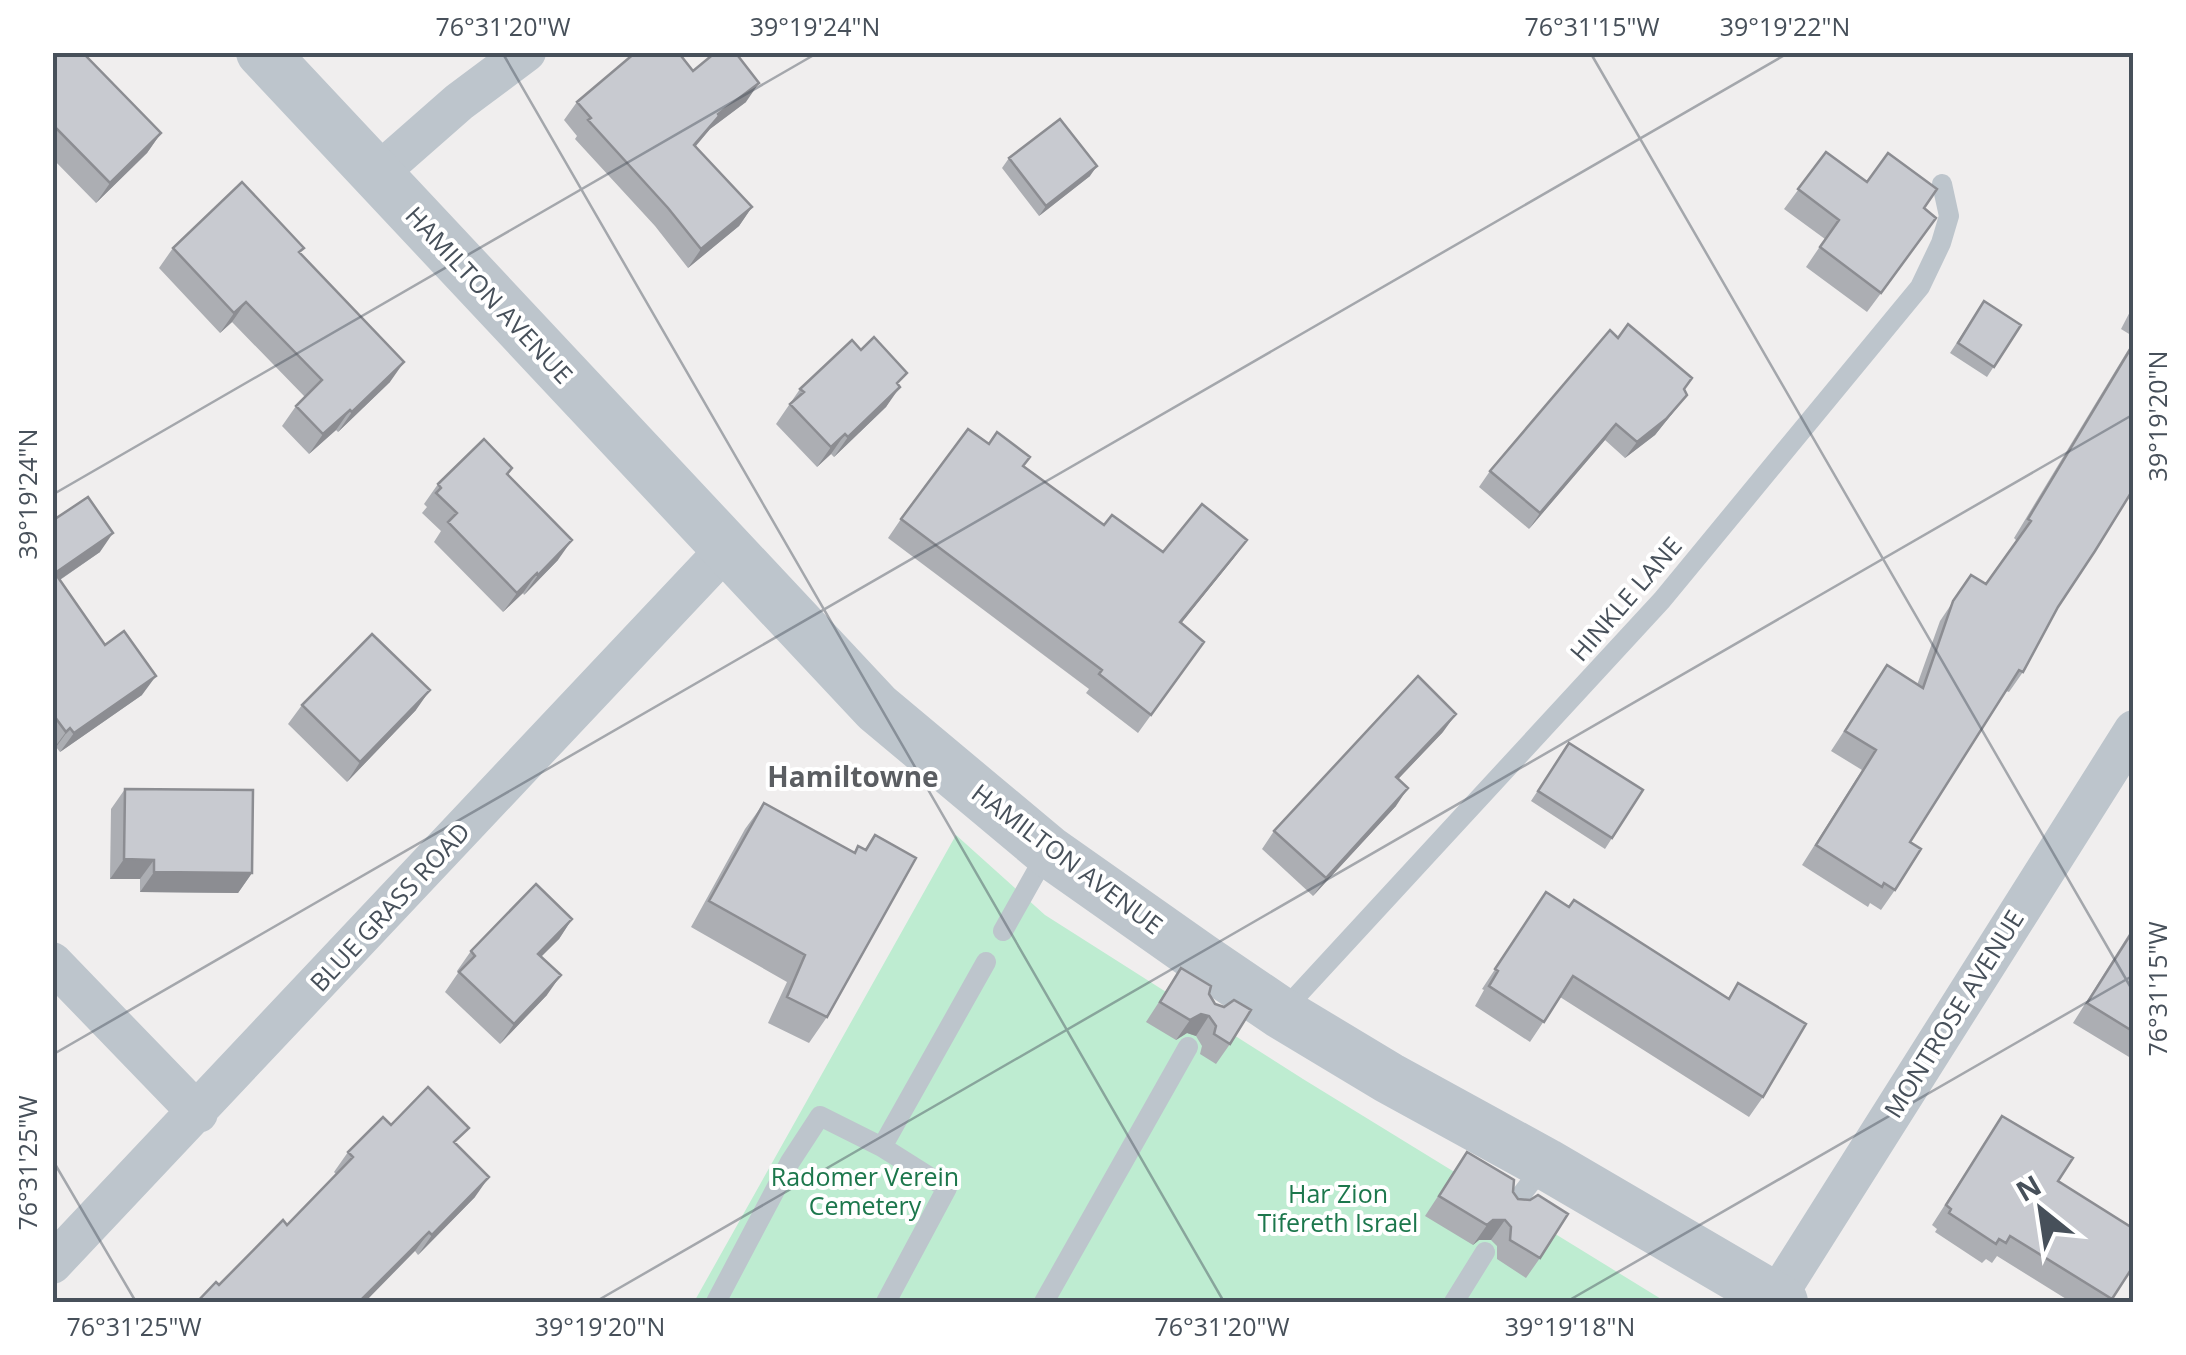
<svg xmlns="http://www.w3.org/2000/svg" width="2186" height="1355" viewBox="0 0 2186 1355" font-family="'Open Sans',sans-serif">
<rect width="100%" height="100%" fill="#f0eeee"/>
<path fill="#beecd1" d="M956 835 1045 915 1303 1079 1666 1302H694Z"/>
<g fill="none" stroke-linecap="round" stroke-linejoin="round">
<path stroke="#bdc5cc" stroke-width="20" d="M1003 931 1048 851
M1281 1013 1662 600 1920 287 1941 243 1949 216 1942 184
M882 1147 986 962
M1512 1207 1544 1165
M716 1302 790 1162 820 1116 882 1147 947 1188 886 1302
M1044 1302 1188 1047
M1454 1302 1485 1252"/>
<path stroke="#bdc5cc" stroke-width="40" d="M377 174 459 102 526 52
M52 962 198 1113
M52 1264 726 549
M1775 1299 2134 730"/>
<path stroke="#bdc5cc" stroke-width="52" d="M262 52 877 708 1048 851 1200 958 1281 1013 1389 1078 1546 1164 1782 1302"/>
</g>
<path fill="#acaeb3" d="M52 52 161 133 147 153 96 203 52 158Z
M693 71 746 102 710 129 696 146 752 207 739 226 688 268 655 226 575 139 577 136 564 120 577 102Z
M1826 152 1867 182 1924 208 1922 238 1867 312 1806 267 1825 239 1784 209Z
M1009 158 1090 176 1039 216 1002 168Z
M173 248 300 253 390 382 338 432 336 430 309 454 282 426 296 406 305 397 232 322 220 333 159 268Z
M1984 301 2021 325 1987 377 1950 353Z
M2134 304V337L2121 329Z
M2134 340V488L2058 607 2023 672 2009 692 2006 691 1910 842 1895 890 1881 910 1870 903 1868 907 1802 865 1862 770 1831 751 1887 665 1917 685 1940 621 1971 575 1986 584 2017 541 2014 538Z
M899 385 886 407 834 457 831 454 817 467 776 424 800 389Z
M1684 390 1687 395 1655 435 1625 458 1605 440 1529 529 1479 487 1490 471Z
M989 444 1023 466 1104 525 1163 552 1247 540 1233 559 1181 623 1204 642 1138 733 1086 693 1089 689 888 538 901 519Z
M512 468 508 475 558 560 524 595 523 593 503 612 434 542 441 531 422 513 427 507 424 504 438 484Z
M52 521 100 552 60 580 105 645 142 695 60 752 56 747 52 751Z
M302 705 416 710 347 782 288 724Z
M1443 732 1398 779 1396 806 1313 896 1262 849 1274 831Z
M1569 743 1643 790 1605 849 1531 801Z
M125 789 252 873 238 893 140 892V879H110L111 809Z
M764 803 854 852 858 846 865 849 875 835 827 1017 809 1043 768 1023 787 982 691 927 745 829Z
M1546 892 1569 907 1728 998 1738 983 1763 1097 1749 1117 1560 997 1530 1042 1475 1006 1484 990 1482 989Z
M572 919 559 939 541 956 547 995 500 1044 445 992 458 973 457 971 471 951Z
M2134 926V1060L2073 1023Z
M1181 968 1209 994 1230 1044 1216 1064 1200 1054 1202 1046 1196 1036 1187 1033 1176 1040 1146 1022Z
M2002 1116 2134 1265 2109 1302H2071L1997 1256 1992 1263 1986 1259 1982 1263 1935 1232 1937 1229 1932 1225Z
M391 1125 457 1145 475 1197 418 1255 415 1251 219 1285 287 1225 336 1174 334 1172 348 1152Z
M1467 1152 1513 1192 1540 1258 1526 1278 1497 1259V1246L1491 1240H1479L1473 1245 1425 1216Z"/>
<path fill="#8c8d92" d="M759 83 746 102 710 129 681 163 718 114Z
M161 133 147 153 96 203 110 183Z
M1097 166 1090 176 1039 216 1046 206Z
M752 207 739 226 688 268 701 249Z
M246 302 232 322 220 333 234 313Z
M404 362 390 382 338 432 352 412Z
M900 387 886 407 834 457 848 437Z
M1687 395 1655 435 1625 458 1637 442Z
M350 410 336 430 309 454 323 434Z
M1616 424 1605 440 1529 529 1540 513Z
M845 434 831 454 817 467 831 447Z
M113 533 100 552 52 585 55 573Z
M572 540 558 560 524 595 538 575Z
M1247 540 1233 559 1167 641 1180 622Z
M537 573 523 593 503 612 517 593Z
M156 676 142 695 60 752 74 733Z
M430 690 416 710 347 782 360 762Z
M1456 714 1443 732 1383 795 1396 777Z
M70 728 56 747 52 751 66 732Z
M1408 788 1396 806 1313 896 1326 878Z
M124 859 154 860 140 879H110Z
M154 872 252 873 238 893 140 892Z
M572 919 559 939 525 973 538 954Z
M561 975 547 995 500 1044 514 1024Z
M1201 1014 1209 1016 1196 1036 1187 1033 1176 1040 1190 1020Z
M489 1177 475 1197 418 1255 432 1235Z
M1493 1220H1505L1491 1240H1479L1473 1245 1487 1225Z
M429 1232 415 1251 365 1302H359Z"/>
<path fill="#c8cad0" stroke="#8c8d92" stroke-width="2.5" d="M52 52H82L161 133 110 183 52 124Z
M636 52H678L693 71 716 52H735L759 83 718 114 719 116 694 145 752 207 701 249 668 208 588 120 591 118 577 102Z
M1060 119 1097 166 1046 206 1009 158Z
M1826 152 1867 182 1888 153 1937 189 1924 208 1936 218 1881 293 1820 247 1839 220 1798 189Z
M242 182 304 248 299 252 404 362 352 412 350 410 323 434 296 406 322 380 246 302 234 313 173 248Z
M1984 301 2021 325 1994 367 1958 343Z
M1628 324 1692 378 1684 389 1687 395 1666 419 1637 442 1616 424 1540 513 1490 471 1610 330 1618 338Z
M874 337 907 373 897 383 900 387 848 437 845 434 831 447 790 404 804 392 800 389 852 340 861 350Z
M2134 343V488L2095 551 2058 607 2023 672 2019 670 1910 842 1921 849 1895 890 1884 883 1882 887 1816 845 1876 750 1845 731 1887 665 1923 688 1953 601 1971 575 1986 584 2031 521 2028 519Z
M968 429 989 444 997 432 1030 457 1023 466 1104 525 1112 515 1163 552 1202 504 1247 540 1180 622 1204 642 1151 715 1099 674 1102 670 901 519Z
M484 439 512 468 507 474 572 540 538 575 537 573 517 593 448 522 457 513 436 493 441 488 438 484Z
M88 497 113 533 55 573 105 645 124 631 156 676 74 733 70 728 66 732 52 713V521Z
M372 634 430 690 360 762 302 705Z
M1418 676 1456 714 1396 777 1408 788 1326 878 1274 831Z
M1569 743 1643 790 1612 838 1538 791Z
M125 789 253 790 252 873 154 872V860L124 859Z
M764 803 855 853 858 846 866 850 875 835 916 858 827 1017 787 997 805 955 709 901Z
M536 884 572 919 538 954 561 975 514 1024 459 972 475 956 471 951Z
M1546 892 1569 907 1574 900 1729 999 1738 983 1806 1024 1763 1097 1573 976 1544 1022 1489 986 1498 971 1495 969Z
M2134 929V1032L2087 1003Z
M1181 968 1211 986 1209 994 1215 1004 1224 1007 1234 1000 1251 1010 1230 1044 1214 1034 1216 1026 1209 1016 1201 1014 1190 1020 1160 1002Z
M428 1087 469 1128 454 1142 489 1177 432 1235 429 1232 359 1302H197L216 1282 219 1285 283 1220 287 1225 353 1157 348 1152 383 1117 391 1125Z
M2002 1116 2073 1158 2058 1181 2134 1229V1265L2112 1299 2010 1236 2006 1243 1999 1239 1996 1244 1949 1213 1951 1209 1946 1205Z
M1467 1152 1514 1180 1513 1192 1518 1199 1530 1200 1538 1195 1568 1214 1540 1258 1510 1240 1511 1227 1505 1220H1493L1487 1225 1439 1196Z"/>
<path fill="none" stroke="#47505a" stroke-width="2.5" stroke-opacity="0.45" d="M502 52 1224 1302M1590 52 2134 993M52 495 819 52M52 1055 1790 52M52 1159 136 1302M595 1302 2134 414M1566 1302 2134 975"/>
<g text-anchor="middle" stroke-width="8" stroke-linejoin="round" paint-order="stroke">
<g font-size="25" fill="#47505a" stroke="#fff">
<text transform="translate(489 295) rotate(47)" y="9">HAMILTON AVENUE</text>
<text transform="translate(1626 599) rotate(-49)" y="9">HINKLE LANE</text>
<text transform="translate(1067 859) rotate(37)" y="9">HAMILTON AVENUE</text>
<text transform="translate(390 907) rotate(-47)" y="9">BLUE GRASS ROAD</text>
<text transform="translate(1954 1014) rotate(-58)" y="9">MONTROSE AVENUE</text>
</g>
<g font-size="25" fill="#1c774c" stroke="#fff">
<text x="865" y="1186">Radomer Verein<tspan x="865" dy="29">Cemetery</tspan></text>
<text x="1338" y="1203">Har Zion<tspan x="1338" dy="29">Tifereth Israel</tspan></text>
</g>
<g font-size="28" font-weight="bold" fill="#5b5e62" stroke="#fff">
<text x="853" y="787">Hamiltowne</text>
</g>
</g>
<rect width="2186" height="1355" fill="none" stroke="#ffffff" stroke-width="110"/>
<g transform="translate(2041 1210) rotate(330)" stroke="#ffffff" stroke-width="8" paint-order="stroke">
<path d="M0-8L18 38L0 25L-18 38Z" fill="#47505a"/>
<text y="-15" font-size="28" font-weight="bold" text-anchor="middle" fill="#47505a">N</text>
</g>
<rect x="55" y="55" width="2076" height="1245" fill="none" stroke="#47505a" stroke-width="4"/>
<g font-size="25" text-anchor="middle" fill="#47505a">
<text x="503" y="36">76°31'20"W</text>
<text x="815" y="36">39°19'24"N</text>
<text x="1592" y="36">76°31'15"W</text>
<text x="1785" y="36">39°19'22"N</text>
<text transform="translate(2158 416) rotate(-90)" y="9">39°19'20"N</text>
<text transform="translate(28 494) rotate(-90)" y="9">39°19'24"N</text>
<text transform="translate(2158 989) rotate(-90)" y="9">76°31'15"W</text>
<text transform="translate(28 1163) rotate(-90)" y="9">76°31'25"W</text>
<text x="134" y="1336">76°31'25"W</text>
<text x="600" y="1336">39°19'20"N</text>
<text x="1222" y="1336">76°31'20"W</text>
<text x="1570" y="1336">39°19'18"N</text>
</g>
</svg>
